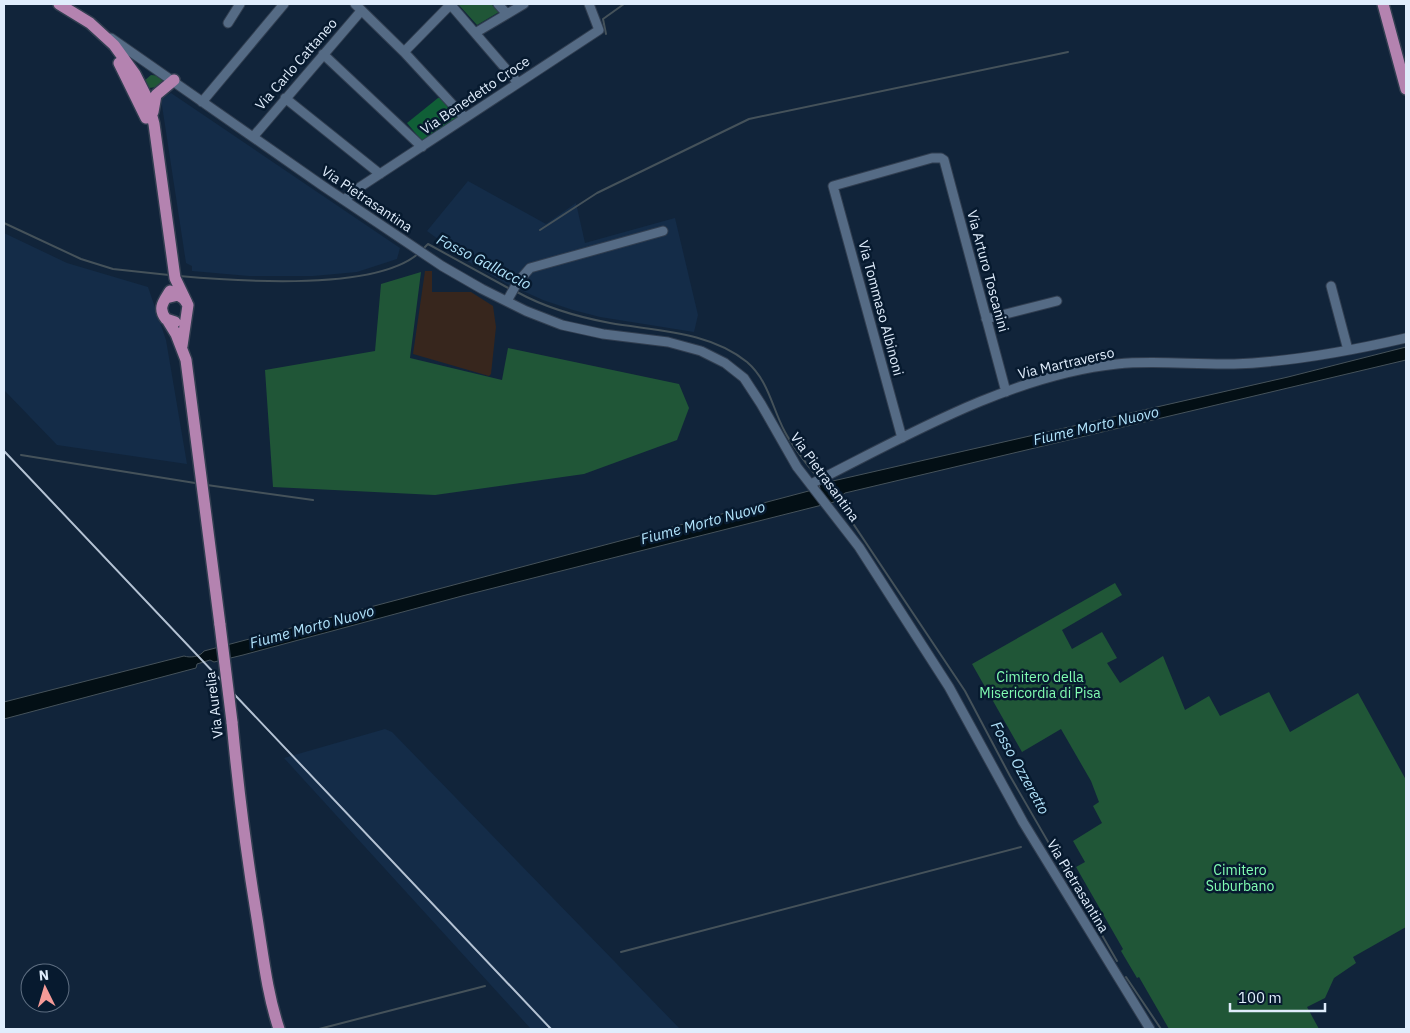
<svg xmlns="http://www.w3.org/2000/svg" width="1410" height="1033" viewBox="0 0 1410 1033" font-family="'IBM Plex Sans',sans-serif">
<rect width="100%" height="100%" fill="#11243a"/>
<path fill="#142c48" d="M171 93 400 248 397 259 357 272 313 276H249L192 271V266L186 263 161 99Z
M468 181 546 224 576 203 585 243 675 218 698 315 694 332 600 317 573 310 543 300 505 283 469 262 427 231Z
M4 233 67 263 148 287 166 340 187 464 57 445 4 390Z
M385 729 392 732 680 1029H531L284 758Z"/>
<path fill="#37261d" d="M425 271H432V292H471L493 306 496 327 491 374 489 376 413 354Z"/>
<path fill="#205637" d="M458 4H491L499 12 477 25Z
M151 75 162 76 163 82 157 87 149 88 144 81Z
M421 272 410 358 502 380 508 348 679 384 689 408 677 440 584 474 435 495 273 487 265 370 375 351 381 284Z
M1115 583 1122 595 1062 630 1072 649 1102 632 1117 658 1107 663 1120 683 1163 656 1185 710 1209 696 1220 716 1269 692 1290 732 1358 693 1406 780V927L1353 957 1356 963 1334 978 1325 998 1307 1007 1319 1029H1169L1139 977 1137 978 1121 951 1123 949 1076 867 1085 862 1073 841 1102 823 1093 806 1099 802 1091 781 1061 729 1022 752 972 664Z"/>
<path fill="#105f37" d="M438 98H441L458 116V119L422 141 407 123Z"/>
<path fill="#030f15" stroke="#45525a" d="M1406 347V360L845 493 834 502 462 596 243 655 214 662 210 660 197 664 196 668 4 719V702L184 656C190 658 200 657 204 651L820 488 819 485 824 483 1288 377Z"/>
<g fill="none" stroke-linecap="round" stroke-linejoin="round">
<path stroke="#45525a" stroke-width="2" d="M606 34 603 19 624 4
M4 223 81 259 113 269 169 275
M540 230 597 193 749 119 1068 52
M422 250 428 244 510 289
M179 276C235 281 375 292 419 253
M517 292C546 308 578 317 610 323 656 331 709 331 747 362 769 381 772 408 785 432 794 449 806 463 818 478
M21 455 195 483
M207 485 313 500
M836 498 965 691 1010 776 1117 961
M621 952 1021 847
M1126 977 1161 1029
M319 1029 485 986"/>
<g stroke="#313e50" stroke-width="11">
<path id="minor" d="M355 4 404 52 465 118
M450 4 518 83
M498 4 506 13
M228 23 240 4
M475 33 524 4
M111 38 323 186 442 266 482 289 526 311 562 325 603 334 668 342 701 351 725 363 744 378 761 404 797 467 859 547 949 687 1023 822 1150 1029
M404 52 451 4
M323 54 422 147
M285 98 380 174
M202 102 284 4
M253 137 361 11
M344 200 360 187 599 30 589 4
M1331 286 1348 350
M507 301 517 283 530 268 663 231
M986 319 1057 301
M902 438 833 186 932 158H941L944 160 1006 392
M811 484C904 437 1011 375 1117 364 1155 360 1195 365 1234 364 1292 362 1350 351 1406 338"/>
</g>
<g stroke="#313e50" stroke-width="14">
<path id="major" d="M59 4 90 23 114 45 135 74 147 98 154 124 175 278 187 303
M1383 4 1406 89
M119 63 146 118
M153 112 156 95 174 80
M170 291C164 301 157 308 166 319L175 322
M166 298 178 295 184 299 188 305 182 346
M168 321 176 334 186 360 220 625
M232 722C238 787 246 852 257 918 263 955 267 993 279 1029"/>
</g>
<use href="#minor" stroke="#556b85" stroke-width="9"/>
<use href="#major" stroke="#b483b0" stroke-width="11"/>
<path stroke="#b4c2d3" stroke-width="2" d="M4 451 551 1029"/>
<g stroke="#313e50" stroke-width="14" stroke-linecap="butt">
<path id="major-bridge" d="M220 625 232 722"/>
</g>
<use href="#major-bridge" stroke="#b483b0" stroke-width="11"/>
</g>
<g text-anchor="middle" stroke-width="5" stroke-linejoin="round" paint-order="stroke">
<g font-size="14" fill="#e0edfc" stroke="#071a2f">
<text transform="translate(296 64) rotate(-49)" y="5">Via Carlo Cattaneo</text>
<text transform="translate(475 95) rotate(-34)" y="5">Via Benedetto Croce</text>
<text transform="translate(367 199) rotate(34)" y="5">Via Pietrasantina</text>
<text transform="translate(988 271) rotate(75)" y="5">Via Arturo Toscanini</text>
<text transform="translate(881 308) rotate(75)" y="5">Via Tommaso Albinoni</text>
<text transform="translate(1066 363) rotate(-13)" y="5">Via Martraverso</text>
<text transform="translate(825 477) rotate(54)" y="5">Via Pietrasantina</text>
<text transform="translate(214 705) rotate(-97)" y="5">Via Aurelia</text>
<text transform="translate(1078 886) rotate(59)" y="5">Via Pietrasantina</text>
</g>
<g font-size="14" fill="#81fdb2" stroke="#071a2f">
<text x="1040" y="682">Cimitero della<tspan x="1040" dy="16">Misericordia di Pisa</tspan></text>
<text x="1240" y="875">Cimitero<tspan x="1240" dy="16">Suburbano</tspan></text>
</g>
<g font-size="15" font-style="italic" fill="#b1e3fb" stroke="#071a2f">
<text transform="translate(484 262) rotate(27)" y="5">Fosso Gallaccio</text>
<text transform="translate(1096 426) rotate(-13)" y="5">Fiume Morto Nuovo</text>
<text transform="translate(703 523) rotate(-15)" y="5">Fiume Morto Nuovo</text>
<text transform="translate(312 627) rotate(-15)" y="5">Fiume Morto Nuovo</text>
<text transform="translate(1020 768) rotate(61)" y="5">Fosso Ozzeretto</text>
</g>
</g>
<rect width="1410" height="1033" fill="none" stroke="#e0edfc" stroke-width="10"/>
<g transform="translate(45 988) rotate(355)"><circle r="24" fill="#071a2f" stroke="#5e6e81"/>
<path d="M0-4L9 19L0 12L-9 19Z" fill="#f59b98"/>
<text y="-8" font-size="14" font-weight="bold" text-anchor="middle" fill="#e0edfc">N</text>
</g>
<path d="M1230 1003v8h95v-8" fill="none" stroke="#e0edfc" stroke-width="2.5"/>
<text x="1238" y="1003" font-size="15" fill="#e0edfc" stroke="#071a2f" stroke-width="4" paint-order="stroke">100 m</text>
</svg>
